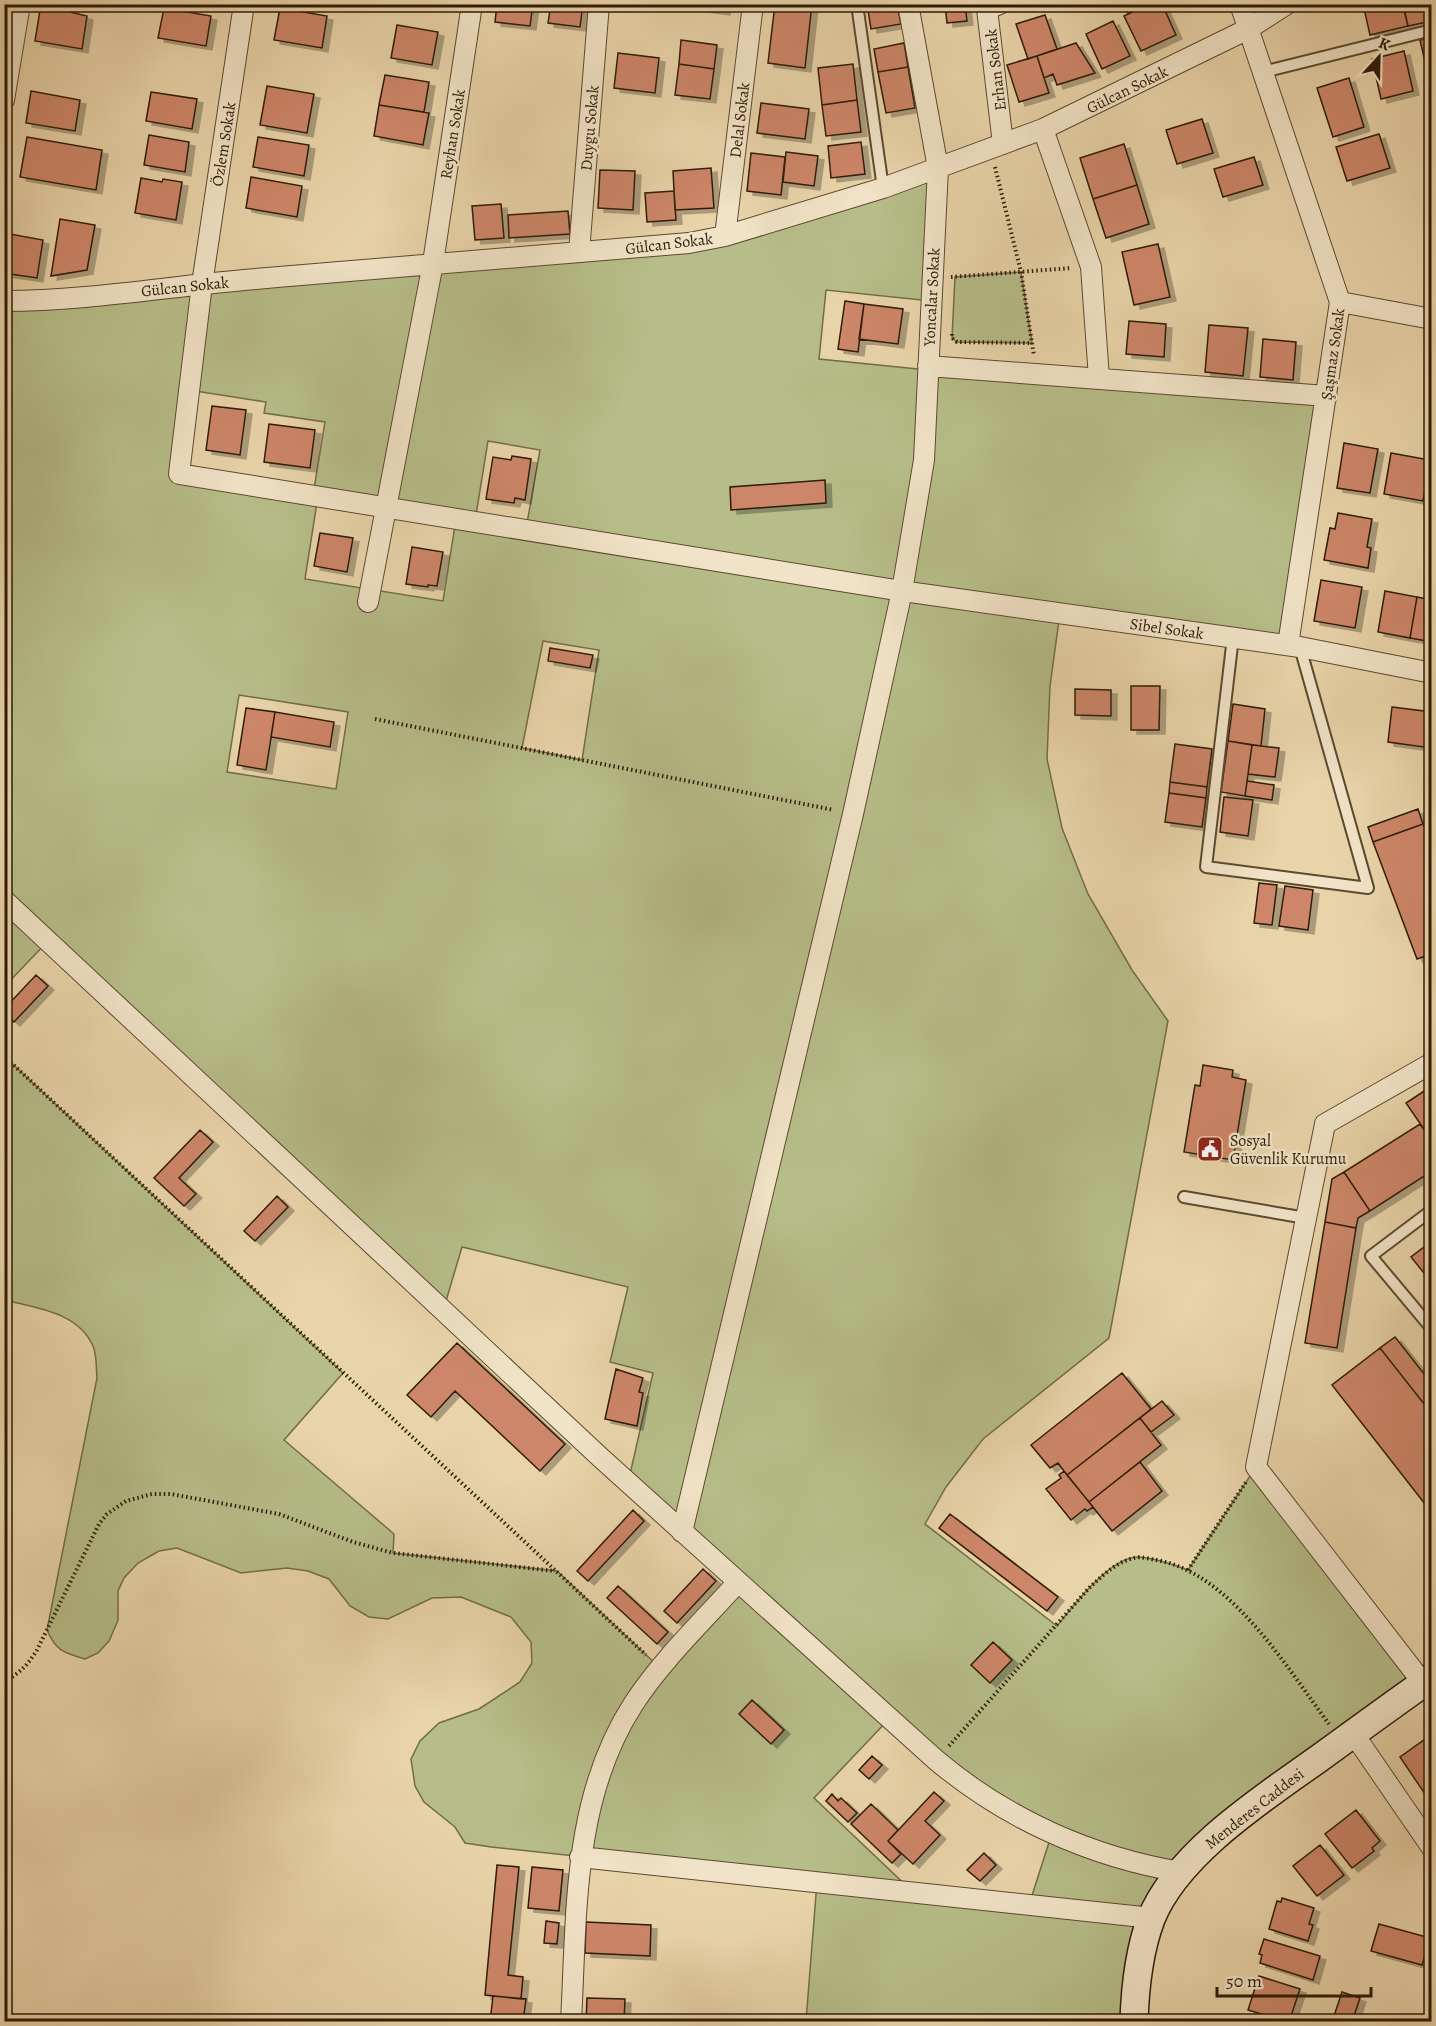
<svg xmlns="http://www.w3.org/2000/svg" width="1436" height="2026" viewBox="0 0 1436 2026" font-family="Alegreya,serif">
<defs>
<filter id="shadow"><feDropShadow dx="6" dy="4" stdDeviation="0" flood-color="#0004"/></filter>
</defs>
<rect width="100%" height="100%" fill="#e9d4a9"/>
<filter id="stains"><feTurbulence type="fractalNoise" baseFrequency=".00333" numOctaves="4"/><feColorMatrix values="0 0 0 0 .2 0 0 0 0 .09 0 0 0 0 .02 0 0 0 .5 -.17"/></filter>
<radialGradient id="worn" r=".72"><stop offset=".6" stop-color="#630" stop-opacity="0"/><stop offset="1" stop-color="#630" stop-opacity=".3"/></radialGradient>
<path fill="#b6bd88" stroke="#726c48" stroke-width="1.5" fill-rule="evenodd" d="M938 168 931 301 826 290 819 359 928 370 1327 396 1288 645 1060 613 1050 686 1047 759 1062 828 1088 894 1132 970 1168 1021 1109 1338 983 1439 946 1487 925 1524 1057 1626C1073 1606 1110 1557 1138 1557 1155 1558 1172 1564 1188 1570L1256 1467 1423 1683 1163 1896 1134 2021H806L817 1882 491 1847 465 1843 455 1827 424 1802 415 1786 411 1759 420 1741 439 1723 479 1709 520 1682 532 1663 531 1642 511 1617 461 1597 432 1598 388 1619 369 1617 350 1606 329 1579 308 1571 287 1568 241 1573 177 1548 159 1551 138 1563 124 1578 118 1591V1620L109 1641 98 1653 85 1659C64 1653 56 1651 47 1630L97 1378C96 1368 97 1355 93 1346 78 1312 36 1308 5 1300L4 1056 343 1373 284 1440 394 1534 393 1553 557 1571 660 1668 738 1582 628 1483 653 1373 610 1362 628 1287 462 1247 443 1311 48 941 5 986V301L689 243ZM189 390 266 402 264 413 325 422 313 495 179 473ZM488 441 540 450 526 529 475 521ZM318 496 456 519 443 601 305 579ZM543 641 599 650 582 760 522 748ZM239 695 348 712 336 789 227 772ZM889 1719 1052 1833 1029 1905 913 1892 814 1798Z
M1021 272 1032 343 957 342 952 338 955 277Z"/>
<path fill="#cd8669" stroke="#2d1b07" stroke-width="1.5" filter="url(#shadow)" d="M41 4 71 9 70 12 87 16 82 49 35 41Z
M497 4H533L530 26 495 22Z
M551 4H583L580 27 548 23Z
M673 4H725L724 11Z
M775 4H812L805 68 768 63Z
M867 4H897L901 24 871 29Z
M945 4H965L967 21 947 23Z
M1124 4H1149L1128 14Z
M1149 4H1162L1176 35 1141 51 1124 16Z
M1363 4H1403L1408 26 1370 35Z
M1408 4H1432V21L1408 26 1403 6Z
M164 8 211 16 206 46 158 38Z
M280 8 327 16 322 48 274 40Z
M1045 15 1057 49 1028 59 1016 24Z
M1113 21 1130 56 1102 69 1086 34Z
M397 25 438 32 432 65 391 58Z
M1432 38V69L1427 70 1420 40Z
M681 40 717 45 714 69 679 64Z
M904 43 908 67 878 72 874 49Z
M1076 43 1095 73 1057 85 1053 74 1044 78 1037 56Z
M1404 51 1413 91 1381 99 1372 59Z
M618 53 659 58 655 93 614 88Z
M1037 56 1049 93 1019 102 1007 65Z
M679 64 714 69 710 99 675 95Z
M853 64 857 100 822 105 818 68Z
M908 67 915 108 886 113 878 72Z
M385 75 429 82 424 112 379 105Z
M1349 78 1364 127 1333 137 1317 88Z
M267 86 314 94 307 133 260 125Z
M31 91 80 100 75 131 26 123Z
M151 92 197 99 192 129 146 121Z
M857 100 861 132 826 136 822 105Z
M761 103 809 109 805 139 757 133Z
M379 105 429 113 423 145 374 136Z
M1202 119 1213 153 1177 164 1166 130Z
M1379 134 1390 168 1347 181 1336 147Z
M149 135 189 142 185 172 144 165Z
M27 137 102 150 96 190 20 177Z
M258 137 309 145 304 176 253 167Z
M861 142 865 174 831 178 828 146Z
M1124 144 1137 185 1093 199 1080 158Z
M786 152 818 156 814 186 783 182Z
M751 153 785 157 781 195 747 191Z
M1254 157 1263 185 1223 197 1214 169Z
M711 168 714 208 675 210 673 171Z
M600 170 635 171 633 210 598 208Z
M251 177 302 186 297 217 246 208Z
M141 178 162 182 163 179 182 182 176 220 135 213Z
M1137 185 1149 224 1106 238 1093 199Z
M674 191 676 220 647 222 645 193Z
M501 204 504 238 475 240 472 206Z
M568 211 570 234 509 238 508 215Z
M60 219 95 225 87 270 51 276Z
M10 234 43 240 37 278 4 273Z
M1158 244 1170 297 1134 305 1122 252Z
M845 301 864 304 858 352 838 349Z
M864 304 903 309 898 344 859 339Z
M1129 321 1166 324 1164 357 1126 354Z
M1209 325 1248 328 1243 376 1205 372Z
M1263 339 1296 342 1293 380 1260 377Z
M212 406 246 410 240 455 206 450Z
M269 424 315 430 310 468 264 462Z
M1344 443 1378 449 1370 493 1337 488Z
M1391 453 1430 460 1423 501 1384 494Z
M512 456 531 459 525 500 515 498 514 503 486 499 493 457 511 460Z
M825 480 826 503 731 510 730 487Z
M1338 513 1372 519 1367 547 1371 548 1368 568 1324 560 1330 528 1335 529Z
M320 533 353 538 347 572 314 566Z
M412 547 443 552 437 586 428 585V587L406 584Z
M1321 580 1362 587 1355 628 1314 621Z
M1385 591 1417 597 1410 638 1378 632Z
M1417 597 1432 600V642L1410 638Z
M550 648 593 655 590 668 548 661Z
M1131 686H1160L1159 730H1131Z
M1075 689 1111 690V716L1075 715Z
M1233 704 1265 709 1261 746 1228 741Z
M1392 707 1432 712 1431 748 1388 742Z
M246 708 275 712 266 770 237 765Z
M275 712 334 722 330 747 271 737Z
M1228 741 1252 745 1245 796 1221 792Z
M1175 744 1212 749 1207 787 1170 782Z
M1252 745 1279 748 1275 777 1248 774Z
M1247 781 1274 785 1272 800 1245 796Z
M1170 782 1207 787 1206 798 1169 793Z
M1169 793 1206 798 1202 827 1165 822Z
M1224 797 1253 800 1248 836 1220 832Z
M1418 809 1423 824 1373 842 1368 827Z
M1423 824 1432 846V954L1417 959 1373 842Z
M1259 883 1277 885 1272 925 1254 923Z
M1285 886 1313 890 1308 930 1279 926Z
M36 975 48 986 14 1022 4 1013V1009Z
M1203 1065 1233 1070 1232 1077 1246 1080 1233 1160 1184 1152 1195 1085 1200 1086Z
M1432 1086V1137L1430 1138 1406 1103Z
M1420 1124 1432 1141V1171L1370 1211 1344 1172Z
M200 1130 213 1142 179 1178 196 1194 184 1206 154 1178Z
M1344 1172 1370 1211 1358 1218 1356 1228 1325 1222 1332 1179Z
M277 1196 288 1207 255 1241 244 1231Z
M1325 1222 1356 1228 1337 1348 1305 1343Z
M1432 1241V1283L1411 1257Z
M1395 1337 1432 1384V1414L1380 1348Z
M457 1343 565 1444 540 1471 455 1391 431 1417 407 1395Z
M1380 1348 1432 1414V1513L1332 1385Z
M616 1369 643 1378 639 1392 643 1393 637 1426 605 1419Z
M1122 1373 1151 1409 1067 1475 1058 1463 1050 1468 1031 1445Z
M1162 1401 1174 1415 1151 1432 1140 1418Z
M1140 1418 1161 1445 1089 1502 1067 1475Z
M1140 1462 1162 1491 1112 1531 1089 1502Z
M1064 1471 1093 1507 1087 1511 1085 1509 1071 1520 1046 1489 1061 1478 1059 1475Z
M633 1510 644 1521 588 1581 577 1571Z
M950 1514 1058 1597 1047 1611 939 1528Z
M703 1569 716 1581 677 1623 664 1611Z
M618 1586 668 1632 657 1644 607 1598Z
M993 1642 1012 1660 990 1683 971 1665Z
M752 1700 784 1730 771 1744 739 1714Z
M1431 1735 1432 1790 1425 1794 1400 1757Z
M872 1756 882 1765 869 1779 859 1770Z
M934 1792 944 1801 925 1821 940 1835 913 1864 888 1841Z
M832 1794 838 1801 841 1798 857 1813 848 1822 826 1801Z
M871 1804 898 1830 888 1841 901 1854 892 1863 851 1824Z
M1356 1810 1380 1841 1372 1848 1374 1851 1352 1868 1325 1834Z
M1320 1845 1344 1875 1317 1896 1293 1866Z
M984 1853 996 1865 980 1881 967 1870Z
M497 1865 519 1867 508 1975 523 1977 521 1999 485 1995Z
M532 1867 563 1870 559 1911 528 1908Z
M1282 1898 1314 1908 1309 1924 1313 1925 1308 1941 1269 1929 1277 1901 1281 1902Z
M546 1921 559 1923 557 1944 544 1943Z
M586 1922 651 1925 650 1956 585 1953Z
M1379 1924 1430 1938 1422 1965 1371 1951Z
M1264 1939 1320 1956 1313 1980 1260 1963 1262 1955 1259 1954Z
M1259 1976 1300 1989 1289 2022 1248 2010Z
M1342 1992 1360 1998 1352 2022H1332Z
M493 1996 526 1999 523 2022H490Z
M587 1998 625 1999 624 2022H586Z"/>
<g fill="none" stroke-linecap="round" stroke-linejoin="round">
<g stroke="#5c4930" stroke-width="14">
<path id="lane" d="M857 4 883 188
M1263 72 1432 30
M1233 637 1206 867 1368 888 1300 647
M1184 1197 1306 1218
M1432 1210 1371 1256 1432 1329"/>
</g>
<g stroke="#5c4930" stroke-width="22">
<path id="street" d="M244 4 202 284 179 474 902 591 1300 647 1432 673
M1000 4 987 9 1003 144
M1240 4 1340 302 1288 645
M4 100 20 4
M1043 129 1091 267 1099 378
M725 236 753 4
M579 252 599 4
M4 301C84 301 165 287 244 280 392 267 540 255 689 243L725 236 883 188 1043 129 1248 29 1287 4
M1340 302 1432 319
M928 366 1327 396
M368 602 433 263 472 4
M4 900 601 1458 936 1760C1006 1819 1091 1857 1181 1872
M682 1532 853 814 902 591 924 460 938 168 908 4
M1423 1683 1256 1467 1325 1124 1432 1063
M1353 1733 1432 1848
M580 1857 1152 1918
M571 2022C577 1913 572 1798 634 1703 663 1659 703 1621 738 1582"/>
</g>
<g stroke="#2d1b07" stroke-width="30">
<path id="secondary" d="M1134 2022C1135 1987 1139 1951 1151 1919 1177 1853 1265 1797 1321 1757 1358 1730 1395 1703 1432 1677"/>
</g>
<path stroke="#2d1b07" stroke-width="4" stroke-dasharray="1.5 3" stroke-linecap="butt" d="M995 167 1021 272 1034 356
M951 277 1072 268
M952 334V338L957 342 1032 343
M375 719 834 810
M4 1056 646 1655
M1188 1570 1246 1482
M4 1681C20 1674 29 1663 37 1650L99 1524 107 1514 126 1501 152 1494H171L279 1514 353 1542 393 1553 555 1571
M949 1746 1089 1588C1102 1576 1116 1562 1134 1558 1140 1556 1150 1559 1156 1560 1230 1572 1287 1668 1329 1724"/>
<use href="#lane" stroke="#f1e3c7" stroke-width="10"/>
<use href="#street" stroke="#f1e3c7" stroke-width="20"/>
<use href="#secondary" stroke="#f1e3c7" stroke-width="27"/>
</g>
<defs>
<g id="civic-square" transform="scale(1.35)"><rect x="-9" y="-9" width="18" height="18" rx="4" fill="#8f2418" stroke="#f1e3c7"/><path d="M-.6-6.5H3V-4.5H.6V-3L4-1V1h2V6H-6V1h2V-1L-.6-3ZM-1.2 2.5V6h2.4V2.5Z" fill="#fff"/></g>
</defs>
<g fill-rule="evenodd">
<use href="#civic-square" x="1210" y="1149"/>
</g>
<g text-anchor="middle" stroke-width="5" stroke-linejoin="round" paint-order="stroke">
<g font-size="16" fill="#2d1b07" stroke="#f1e3c7">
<text transform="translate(995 70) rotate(-97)" y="6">Erhan Sokak</text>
<text transform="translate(1127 89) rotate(-26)" y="6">Gülcan Sokak</text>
<text transform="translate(739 120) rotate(-83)" y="6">Delal Sokak</text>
<text transform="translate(589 128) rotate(-85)" y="6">Duygu Sokak</text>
<text transform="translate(452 134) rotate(-81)" y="6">Reyhan Sokak</text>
<text transform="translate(223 144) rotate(-81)" y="6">Özlem Sokak</text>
<text transform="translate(669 243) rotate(-7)" y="6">Gülcan Sokak</text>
<text transform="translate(185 286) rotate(-6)" y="6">Gülcan Sokak</text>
<text transform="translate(931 297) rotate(-87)" y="6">Yoncalar Sokak</text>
<text transform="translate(1332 354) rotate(-82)" y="6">Şaşmaz Sokak</text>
<text transform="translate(1167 628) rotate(8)" y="6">Sibel Sokak</text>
<text transform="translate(1254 1808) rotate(-38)" y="6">Menderes Caddesi</text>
</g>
<g font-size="16" fill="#2d1b07" stroke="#f1e3c7" text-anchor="start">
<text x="1230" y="1146">Sosyal<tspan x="1230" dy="18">Güvenlik Kurumu</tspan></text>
</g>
</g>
<rect width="1436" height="2026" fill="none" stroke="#e9d4a9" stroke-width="24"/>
<rect x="6" y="6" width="1424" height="2014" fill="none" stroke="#2d1b07" stroke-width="3"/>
<rect x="12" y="12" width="1412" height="2002" fill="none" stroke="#2d1b07" stroke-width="1.5"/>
<g transform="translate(1379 57) rotate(22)" stroke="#f1e3c7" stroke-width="4.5" paint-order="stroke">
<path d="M0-4.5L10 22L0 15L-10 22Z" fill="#2d1b07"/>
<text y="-9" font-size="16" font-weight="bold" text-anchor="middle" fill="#2d1b07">K</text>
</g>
<path d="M1217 1987v9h154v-9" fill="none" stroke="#2d1b07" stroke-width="3"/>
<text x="1226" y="1987" font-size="18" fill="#2d1b07" stroke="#f1e3c7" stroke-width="4.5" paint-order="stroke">50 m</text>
<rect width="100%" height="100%" filter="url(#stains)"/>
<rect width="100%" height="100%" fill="url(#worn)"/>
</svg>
